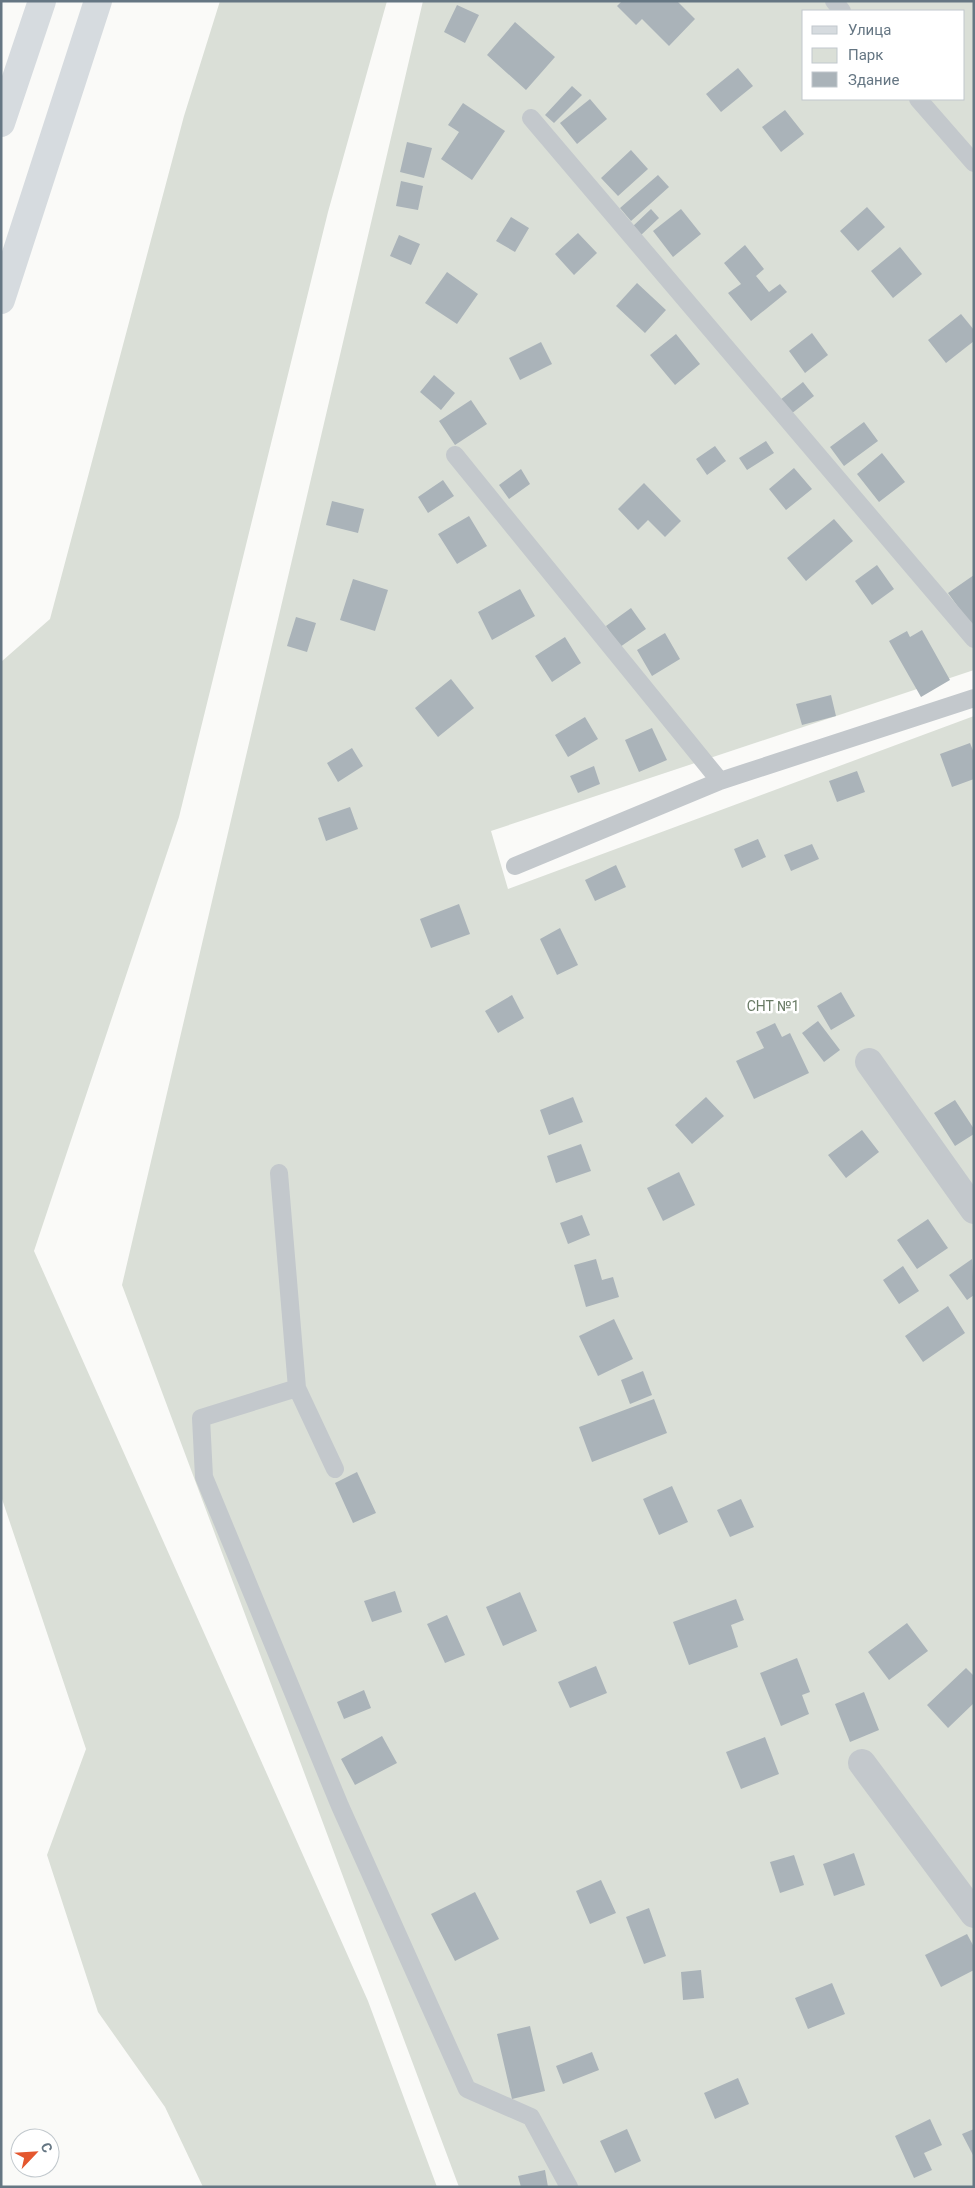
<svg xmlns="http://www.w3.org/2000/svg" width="975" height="2188" viewBox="0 0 975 2188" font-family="Roboto,sans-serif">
<rect width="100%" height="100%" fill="#fafaf8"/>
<path fill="#dadfd7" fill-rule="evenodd" d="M220 1H387L328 212 179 817 34 1251 368 2001 437 2187H203L165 2107 98 2012 47 1855 86 1749 1 1496V662L50 619 184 116Z
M423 1H974V670L491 831 508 889 974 716V2187H459L122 1285ZM804 11H964V99H804Z"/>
<path fill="#aab3b9" d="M622 1H677L695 19 669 46 642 19 636 25 617 6Z
M457 5 479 15 465 43 444 32Z
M515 22 555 57 526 90 487 55Z
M738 68 753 86 721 112 706 94Z
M572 86 582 95 554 123 545 115Z
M590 99 607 119 577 144 560 123Z
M463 103 505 131 472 180 441 159 459 132 448 125Z
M785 110 804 134 781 152 762 127Z
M407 142 432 148 424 178 400 172Z
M631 150 648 169 618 196 601 178Z
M658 175 669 187 631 221 620 208Z
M401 181 423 186 418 210 396 206Z
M867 207 885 227 858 251 840 231Z
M651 209 659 218 640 236 632 227Z
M681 209 701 234 673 257 653 231Z
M511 217 529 228 515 252 496 241Z
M578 233 597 253 574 275 555 254Z
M399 235 420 244 411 265 390 256Z
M745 245 764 269 756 276 769 292 780 284 787 292 751 321 728 293 741 284 724 263Z
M900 247 922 274 893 298 871 271Z
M447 272 478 294 457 324 425 303Z
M637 283 666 310 645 333 616 306Z
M961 314 974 330V341L946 363 928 340Z
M812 333 828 355 805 373 789 351Z
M676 334 700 364 675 385 650 355Z
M541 342 552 364 520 380 509 358Z
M434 375 455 393 441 410 420 392Z
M803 382 814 396 791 414 780 400Z
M471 400 487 424 455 445 439 421Z
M864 422 878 441 844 466 830 447Z
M766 441 774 453 747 470 739 458Z
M715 446 726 461 707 475 696 459Z
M882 453 905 482 879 502 857 474Z
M794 468 812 489 786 510 769 489Z
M521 469 530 484 509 499 499 485Z
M443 480 454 496 428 513 418 497Z
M644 483 681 521 665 537 648 520 638 530 618 509Z
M332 501 364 509 358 533 326 525Z
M469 516 487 546 457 564 438 534Z
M834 519 853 541 806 581 787 558Z
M877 565 894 589 872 605 855 581Z
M974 575V629L948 593Z
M353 579 388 590 375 631 340 620Z
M520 589 535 616 492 640 478 612Z
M631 608 646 629 620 647 606 626Z
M296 617 316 623 307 652 287 646Z
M922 630 950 680 921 697 889 641 907 631 910 637Z
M665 633 680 659 652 676 637 650Z
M565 637 581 663 552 682 535 656Z
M451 679 474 708 438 737 415 708Z
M831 695 836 716 802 725 796 704Z
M585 717 598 739 568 757 555 735Z
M652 728 667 760 639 772 625 740Z
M970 743 974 753V779L952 787 940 754Z
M352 748 363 766 338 782 327 763Z
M594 766 600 784 578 793 570 776Z
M857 771 865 792 837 802 829 781Z
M350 807 358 829 326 841 318 818Z
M758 839 766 857 742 868 734 849Z
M812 844 819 859 791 871 784 855Z
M616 865 626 887 595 901 585 880Z
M459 904 470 934 431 948 420 919Z
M560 928 578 965 557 975 540 939Z
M841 992 855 1016 831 1030 817 1006Z
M512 995 524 1018 498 1033 485 1011Z
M818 1021 840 1050 824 1062 802 1033Z
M775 1023 782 1037 790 1033 809 1073 754 1099 736 1061 764 1048 756 1032Z
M573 1097 583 1122 549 1135 540 1110Z
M706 1097 724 1116 692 1144 675 1125Z
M955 1100 974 1129V1134L955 1146 934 1113Z
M862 1130 879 1152 846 1178 828 1155Z
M581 1144 591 1171 556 1183 547 1156Z
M679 1172 695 1205 663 1221 647 1188Z
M582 1215 590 1235 568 1244 560 1223Z
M928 1219 948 1248 917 1269 897 1240Z
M596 1259 602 1280 613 1277 619 1297 586 1307 574 1265Z
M972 1259 974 1295 967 1300 949 1275Z
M903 1266 919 1291 899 1304 883 1280Z
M948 1306 965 1333 923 1362 905 1336Z
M614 1319 633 1359 598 1376 579 1336Z
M643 1371 652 1395 630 1404 621 1380Z
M654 1399 667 1433 592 1462 579 1427Z
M357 1472 376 1513 353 1523 335 1483Z
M672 1486 688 1522 659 1535 643 1499Z
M741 1499 754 1527 730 1537 717 1510Z
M395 1591 402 1612 372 1622 364 1601Z
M520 1592 537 1631 503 1646 486 1607Z
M736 1599 744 1620 731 1625 738 1647 689 1665 673 1622Z
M447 1615 465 1655 445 1663 427 1624Z
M907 1623 928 1651 889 1680 868 1652Z
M797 1658 810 1692 802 1695 809 1714 781 1726 760 1673Z
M596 1666 607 1693 570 1708 558 1682Z
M966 1668 974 1676V1703L948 1728 927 1705Z
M364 1690 371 1708 344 1719 337 1702Z
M864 1692 879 1730 850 1742 835 1704Z
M382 1736 397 1763 355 1785 341 1759Z
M765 1737 779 1774 741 1789 726 1752Z
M854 1853 865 1885 834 1896 823 1864Z
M794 1855 804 1885 780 1893 770 1862Z
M601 1880 616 1913 590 1924 576 1891Z
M475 1892 499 1939 455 1961 431 1914Z
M649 1908 666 1956 644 1964 626 1917Z
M967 1934 974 1947V1970L941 1987 925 1955Z
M701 1970 704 1998 683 2000 681 1972Z
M832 1983 845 2014 808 2029 795 1998Z
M530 2026 545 2091 512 2099 497 2034Z
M592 2052 599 2070 563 2084 556 2066Z
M738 2078 749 2104 715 2119 704 2093Z
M930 2119 942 2145 924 2153 932 2170 914 2178 895 2136Z
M627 2129 641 2161 615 2173 600 2141Z
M974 2129V2157L962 2134Z
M545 2170 548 2187H521L518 2176Z"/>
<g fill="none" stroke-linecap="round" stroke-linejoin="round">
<path stroke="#c3c8cc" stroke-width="18" d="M834 1 842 11
M918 99 974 163
M531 118 974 639
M455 455 720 781
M515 866 720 781 974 698
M279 1173 297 1388 335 1469
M297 1388 201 1418 204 1477 340 1806 467 2089 531 2117 569 2187"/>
<path stroke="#c3c8cc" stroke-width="28" d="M869 1062 974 1210
M862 1763 974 1914"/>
<path stroke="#d6dbdf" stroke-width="28" d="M1 123 42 1
M1 300 98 1"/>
</g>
<g text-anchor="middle" stroke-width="5" stroke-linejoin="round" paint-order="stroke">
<g font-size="14" fill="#687a64" stroke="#fff">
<text x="773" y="1011">СНТ №1</text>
</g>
</g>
<rect width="975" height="2188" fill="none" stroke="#657683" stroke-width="5"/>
<rect x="802" y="10" width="162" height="90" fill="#ffffff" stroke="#c1c8cd"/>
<rect x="812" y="26" width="25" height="8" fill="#d6dbdf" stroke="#c1c8cd"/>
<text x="848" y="35" font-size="15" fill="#657683">Улица</text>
<rect x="812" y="48" width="25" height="15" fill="#dadfd7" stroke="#c1c8cd"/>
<text x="848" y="60" font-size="15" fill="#657683">Парк</text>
<rect x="812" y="72" width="25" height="15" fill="#aab3b9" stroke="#c1c8cd"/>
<text x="848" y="85" font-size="15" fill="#657683">Здание</text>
<g transform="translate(35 2153) rotate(65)"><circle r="24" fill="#ffffff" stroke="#c1c8cd"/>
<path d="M0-4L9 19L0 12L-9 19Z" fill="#e4572e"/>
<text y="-8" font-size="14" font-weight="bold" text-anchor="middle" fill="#657683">С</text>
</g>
</svg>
